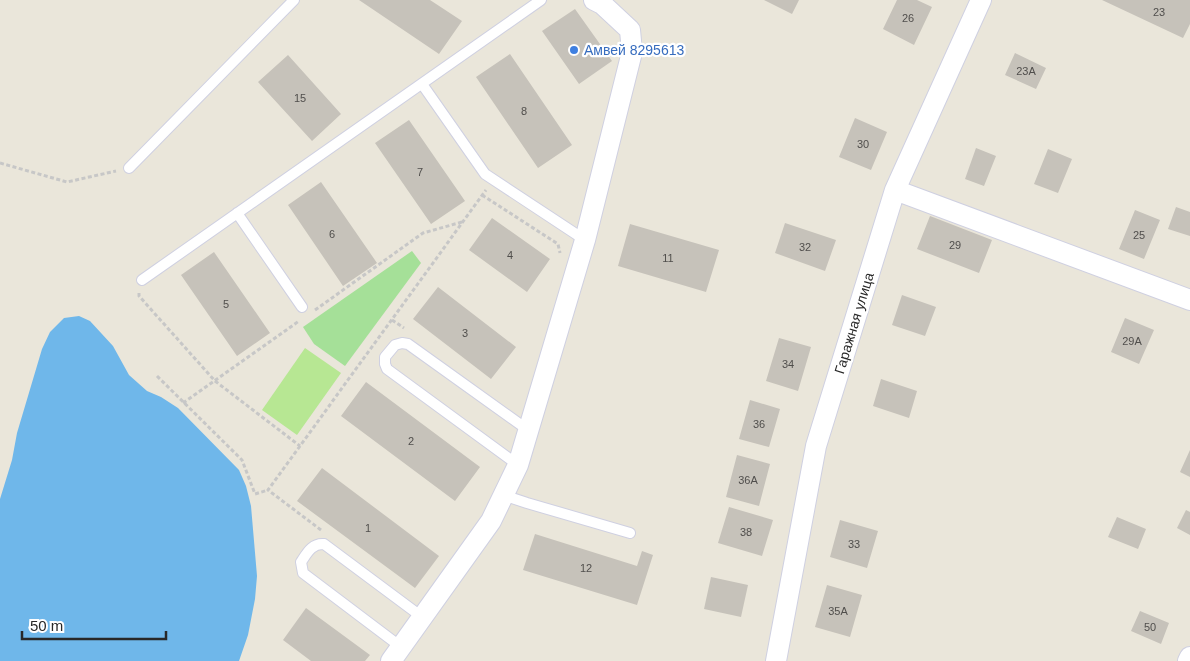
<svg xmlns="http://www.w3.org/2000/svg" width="1190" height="661" viewBox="0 0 1190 661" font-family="Arial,sans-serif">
<rect width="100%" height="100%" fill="#eae6da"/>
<path fill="#a5e098" d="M412 251 421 263 345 366 314 344 303 327Z"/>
<path fill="#b7e793" d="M305 348 341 373 297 435 262 410Z"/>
<path fill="#6fb7ea" d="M79 316 90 321 113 346 129 375 147 391 161 397 178 408 239 470 246 486 251 506 257 576 255 599 248 635 239 661H0V499L12 460 17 433 42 349 50 332 64 318Z"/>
<path fill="#c6c2ba" d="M359 0H430L462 21 439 54Z
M764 0H799L792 14Z
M897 0H917L932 7 914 45 883 29Z
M1102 0H1190V24L1183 38Z
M575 9 612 61 579 84 542 31Z
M1015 53 1046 68 1036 89 1005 75Z
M510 54 572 145 538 168 476 77Z
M288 55 341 114 312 141 258 82Z
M855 118 887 132 871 170 839 157Z
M409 120 465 201 431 224 375 143Z
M976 148 996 156 984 186 965 179Z
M1048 149 1072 159 1058 193 1034 184Z
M321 182 377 263 343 286 288 205Z
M1176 207 1190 212V236L1168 229Z
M1135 210 1160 220 1144 259 1119 249Z
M930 216 992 240 979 273 917 249Z
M492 218 550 259 527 292 469 250Z
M785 223 836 240 825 271 775 253Z
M630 224 719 250 706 292 618 266Z
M214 252 270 333 237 356 181 275Z
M438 287 516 347 491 379 413 319Z
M902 295 936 307 925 336 892 325Z
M1125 318 1154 330 1139 364 1111 352Z
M779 338 811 347 798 391 766 381Z
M881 379 917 391 909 418 873 406Z
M366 382 480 467 455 501 341 416Z
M750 400 780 409 769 447 739 439Z
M1190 450V477L1180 472Z
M737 455 770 464 759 506 726 497Z
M322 468 439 556 415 588 297 501Z
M729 507 773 520 762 556 718 543Z
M1186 510 1190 512V535L1177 528Z
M1117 517 1146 529 1138 549 1108 537Z
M840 520 878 531 867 568 830 557Z
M535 534 637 566 642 551 653 555 637 605 523 570Z
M711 577 748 585 741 617 704 609Z
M827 585 862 595 850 637 815 627Z
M306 608 370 655 365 661H311L283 640Z
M1140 611 1169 623 1161 644 1131 631Z"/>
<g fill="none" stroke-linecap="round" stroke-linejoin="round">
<g stroke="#cfd0e1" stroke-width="12">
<path id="lane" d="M422 84 485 174 585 240
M129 168 294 0
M237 213 302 307
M142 280 541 0
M518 465 387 369 385 364V357L395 345 402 343 408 344 528 430
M503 495 527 503 630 533
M401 647 303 573 301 562C307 553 312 543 324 544L422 617"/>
</g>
<g stroke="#cfd0e1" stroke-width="22">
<path id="street" d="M895 190 1190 300
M391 661 491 521 518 465 585 240 632 52 630 30 602 4 594 0
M776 661 816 446 895 190 981 0
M1188 661 1190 657"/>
</g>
<path stroke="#c7c7c7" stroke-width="3" stroke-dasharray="4 2.5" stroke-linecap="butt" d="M0 163 67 182 116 171
M482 195 558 244 560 253
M139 293V296L215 381 300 446
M315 310 423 233 462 222
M392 320 404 328
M157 376 242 460 255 494 268 490
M183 403 299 321
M321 530 268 490 486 190"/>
<use href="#lane" stroke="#fff" stroke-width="10"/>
<use href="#street" stroke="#fff" stroke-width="20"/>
</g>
<circle fill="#3f7fe0" stroke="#fff" stroke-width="2" cx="574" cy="50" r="5"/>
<g text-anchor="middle" stroke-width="4.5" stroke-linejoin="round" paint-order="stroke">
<g font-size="11" fill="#504e4c">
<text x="1159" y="16">23</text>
<text x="908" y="22">26</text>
<text x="1026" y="75">23А</text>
<text x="300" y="102">15</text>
<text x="524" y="115">8</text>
<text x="863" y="148">30</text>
<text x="420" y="176">7</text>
<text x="332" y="238">6</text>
<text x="1139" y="239">25</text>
<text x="955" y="249">29</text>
<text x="805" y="251">32</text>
<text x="510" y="259">4</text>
<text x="668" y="262">11</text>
<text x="226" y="308">5</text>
<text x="465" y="337">3</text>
<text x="1132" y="345">29А</text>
<text x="788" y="368">34</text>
<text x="759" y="428">36</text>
<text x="411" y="445">2</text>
<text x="748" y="484">36А</text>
<text x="368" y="532">1</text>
<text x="746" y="536">38</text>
<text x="854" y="548">33</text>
<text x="586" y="572">12</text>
<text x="838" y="615">35А</text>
<text x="1150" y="631">50</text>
</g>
<g font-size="14" fill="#366cbe" stroke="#fff" text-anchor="start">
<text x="584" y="55">Амвей 8295613</text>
</g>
<g font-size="14" fill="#282828" stroke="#fff">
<text transform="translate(854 323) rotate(-73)" y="5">Гаражная улица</text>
</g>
</g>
<path d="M22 631v8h144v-8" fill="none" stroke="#282828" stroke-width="2.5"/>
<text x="30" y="631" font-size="15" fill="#282828" stroke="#ffffff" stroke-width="4" paint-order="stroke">50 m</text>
</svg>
